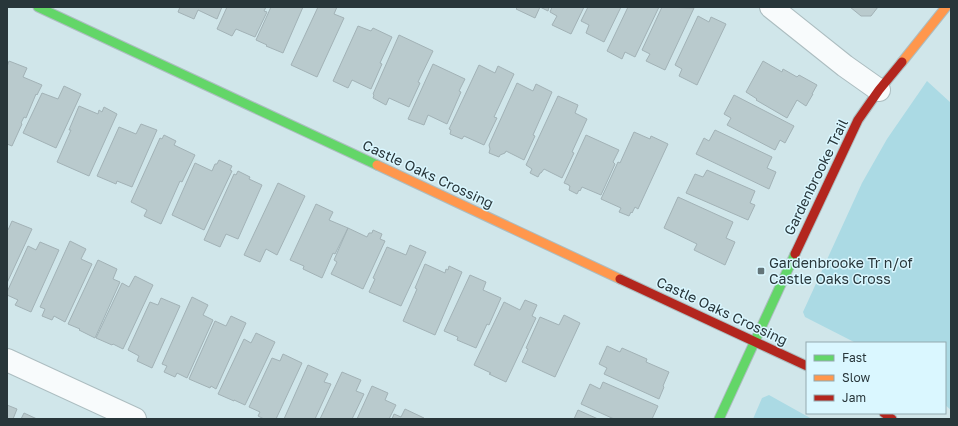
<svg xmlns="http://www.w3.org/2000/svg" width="958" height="426" viewBox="0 0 958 426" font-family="'Golos Text',sans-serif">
<rect width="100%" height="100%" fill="#d0e6ea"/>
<path fill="#abdae4" d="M927 81 951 103V410L945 405V343H856L805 317 803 312 862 183 887 139Z
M769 395 812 419H753L762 398Z"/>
<path fill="#b9cacd" stroke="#a2b2b6" d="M180 7H222L217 19 198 10 194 19 178 12Z
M227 7H266L264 11 267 12 255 37 236 29 232 36 217 29Z
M271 7H303L283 53 266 46 267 45 256 40Z
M318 7H337L334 14 344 18 317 77 291 65Z
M518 7H549L548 11 540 7 535 18 516 9Z
M552 7H584L571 34 552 25 557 16 550 12Z
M588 7H621L604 42 586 33 589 25 581 21Z
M628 7H659L635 57 625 52 622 59 607 51Z
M662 7 694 8 665 70 646 61 650 54 642 50Z
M850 7H878L871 16H861Z
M698 16 709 22 711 17 726 24 697 85 679 76 682 69 675 65Z
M358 26 371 31 373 28 392 37 380 63 382 64 371 89 352 80 348 88 333 81Z
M399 35 433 51 418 82 420 83 409 107 389 98 386 105 373 98 374 95 373 94Z
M9 61 27 68 23 77 42 85 37 95 36 94 26 118 24 117 21 123 22 124 12 146 7 144V67Z
M763 61 782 72 783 69 797 77 799 75 817 85 812 94H813L806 106 797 100 787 118 756 100 757 99 746 92Z
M433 64 465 79 459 91 461 92 447 124 428 115 424 125 408 119Z
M479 65 495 73 498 66 514 74 494 117 497 118 484 145 464 136 462 139 450 134 451 130 449 129Z
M517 83 533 91 536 84 552 92 533 135 535 136 524 160 506 151 505 153 500 155 499 157 489 153 490 149 489 145Z
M64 86 81 94 56 148 23 133 42 93 58 99Z
M734 95 794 126 785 143 780 140 775 150 727 125 731 118 724 114Z
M558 96 578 105 575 113 587 119 572 152 574 153 562 178 544 169 541 173H540L538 177 530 173 532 169 526 165Z
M79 106 98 114 99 110 102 112 104 107 117 114 89 176 57 162 71 130H69Z
M141 124 157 130 132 187 117 181 116 184 97 176 119 127 136 134Z
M715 130 772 157 767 168 776 172 769 189 696 154 704 138 709 141Z
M634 132 650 139 651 136 668 144 638 209 635 207 632 213 631 212 629 216 619 212 621 208 601 199 618 162 620 163Z
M164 135 176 141 174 145 195 155 182 182 180 181 161 224 144 216 147 210 131 202 160 138 162 139Z
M586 135 619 150 613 162 615 164 601 195 582 187 580 191 579 190 577 194 569 190 570 186H569V185L564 183Z
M219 160 232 166 230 170 232 171 204 230 172 215 195 163 212 171 215 164H217Z
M707 170 755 191 750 203 755 205 748 220 686 193 695 174 703 177Z
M238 171 250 177 249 179 262 185 238 239 226 234 220 247 204 240 234 174 236 175Z
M278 183 305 196 277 255 266 249 260 262 244 255Z
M678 197 733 222 726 238 735 242 725 265 694 250 697 244 664 228Z
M316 204 333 212 329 220 348 228 335 254 333 253 322 278 303 269 304 266 290 260Z
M12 221 32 229 7 283V230H8Z
M348 228 367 237 369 233H372L373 230 382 234 380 239 385 241 363 289 331 274 337 262 334 260Z
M70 241 86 249 81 259 92 264 65 322 54 316 52 320 42 316 45 309 40 307Z
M40 242 59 250 31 312 15 305 18 300 7 295V292L28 246 36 250Z
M410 245 426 252 401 306 369 292 375 279 373 278 387 247 406 255Z
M98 260 117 269 113 279 120 282 95 338 79 330 80 329 68 324Z
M425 264 445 273 446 269 448 270 449 266 462 272 435 335 403 321 417 289 415 288Z
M470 275 486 282 483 290 501 298 489 325 487 324 476 348 457 340 458 337 444 331Z
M135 276 153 285 123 349 113 344 112 345 96 338 122 283 129 287Z
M192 297 208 305 203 315 213 320 187 378 177 373 175 377 164 372 167 366 162 364Z
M161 298 180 306 152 368 137 361 139 356 128 350 150 302 158 305Z
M525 300 537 305 532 316 536 318 506 382 489 374 491 373 474 365 504 302 520 310Z
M564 315 580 323 555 377 522 362 528 349 526 348 540 317 559 325Z
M231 316 246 323 216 389 211 386 210 388 189 379 215 321 226 326Z
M256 333 275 342 245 405 234 400V401L218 394 244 339 251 343Z
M607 346 620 352 622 348 647 359 646 362 669 372 663 386 664 387 659 399 604 374 607 368 599 364Z
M283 354 302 363 276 419H264L258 416 260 412 249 407 272 358 280 361Z
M308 365 328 374 324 382 331 384 315 419H284Z
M342 372 361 380 356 391 364 394 352 419H320Z
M603 382 658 406 652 419H614L581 404 590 384 600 389Z
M372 386 388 393 385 400 396 405 389 419H357Z
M7 405 17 409 13 419H7Z
M405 409 424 418V419H392L394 414 401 417Z
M578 410 598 419H574Z
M24 413 37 419H21Z"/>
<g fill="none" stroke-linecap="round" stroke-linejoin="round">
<g stroke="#acbdc0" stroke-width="24">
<path id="street" d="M771 7 845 66 879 90
M7 360 135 419"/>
</g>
<g stroke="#acbdc0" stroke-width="11">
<path id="fast" d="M38 7 377 165
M719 419 795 254"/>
</g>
<g stroke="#acbdc0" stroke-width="11">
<path id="slow" d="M902 62 946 7
M377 165 620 279"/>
</g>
<g stroke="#acbdc0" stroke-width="11">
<path id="jam" d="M795 254 858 120 879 90 902 62
M620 279 807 366
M884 413 892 419"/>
</g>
<use href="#street" stroke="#f8fbfc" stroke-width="22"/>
<use href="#fast" stroke="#63d668" stroke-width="9"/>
<use href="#slow" stroke="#ff974d" stroke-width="9"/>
<use href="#jam" stroke="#b3261e" stroke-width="9"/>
</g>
<rect fill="#637478" stroke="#daf7ff" stroke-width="1.5" x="757" y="267" width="8" height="8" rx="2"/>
<g text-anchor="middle" stroke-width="3" stroke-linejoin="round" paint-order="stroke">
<g font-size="14" fill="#28363a" stroke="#daf7ff">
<text transform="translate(428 174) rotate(25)" y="5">Castle Oaks Crossing</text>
<text transform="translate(816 177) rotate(-64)" y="5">Gardenbrooke Trail</text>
<text transform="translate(722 311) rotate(25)" y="5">Castle Oaks Crossing</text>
</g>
<g font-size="14" fill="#28363a" stroke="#daf7ff" text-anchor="start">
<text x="769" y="268">Gardenbrooke Tr n/of<tspan x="769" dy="16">Castle Oaks Cross</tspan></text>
</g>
</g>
<rect width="958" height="426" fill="none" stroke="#28363a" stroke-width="16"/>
<rect x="806" y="342" width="140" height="72" fill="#daf7ff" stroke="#93aab0"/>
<rect x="814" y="355" width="20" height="6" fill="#63d668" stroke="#93aab0"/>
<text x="842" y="362" font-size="12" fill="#28363a">Fast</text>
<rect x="814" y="375" width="20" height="6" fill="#ff974d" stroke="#93aab0"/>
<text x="842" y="382" font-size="12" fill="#28363a">Slow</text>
<rect x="814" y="395" width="20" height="6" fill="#b3261e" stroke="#93aab0"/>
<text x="842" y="402" font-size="12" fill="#28363a">Jam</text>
</svg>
